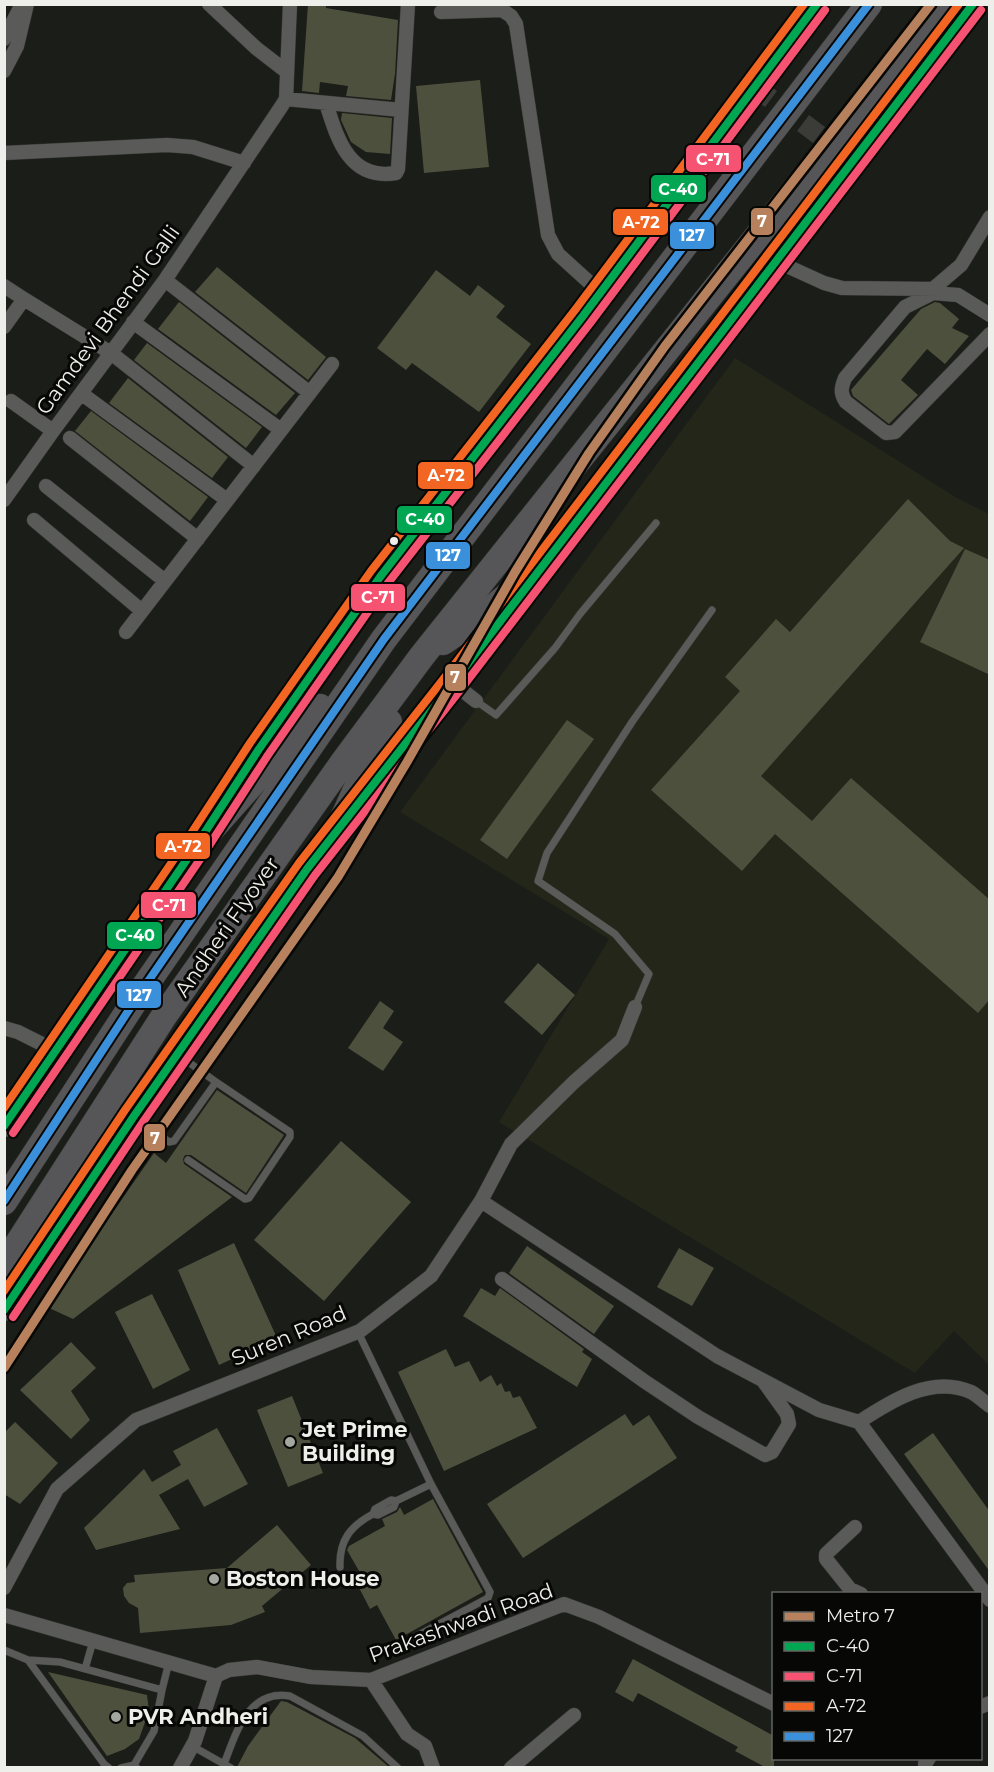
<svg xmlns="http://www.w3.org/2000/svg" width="994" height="1772" viewBox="0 0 994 1772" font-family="Montserrat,sans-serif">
<rect width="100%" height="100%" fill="#1b1d18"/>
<path fill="#24261a" d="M735 358 957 498 989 514V1365L954 1331 915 1373 499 1122 609 939 400 812Z"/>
<path fill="#4e503e" d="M308 4H326V8L398 20 395 74 391 100 346 96 348 86 320 82 319 93 302 91Z
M480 80 489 167 424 173 416 86Z
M342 113 392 118 390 154 366 152 351 142 341 120Z
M217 267 326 357 308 380 195 292Z
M436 270 470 296 478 285 505 306 496 317 531 344 479 412 412 363 406 370 377 348Z
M179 302 295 393 276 415 158 329Z
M935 302 940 303 959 319 952 328 969 336 945 364 927 349 901 380 918 395 889 424 853 396 851 390 921 309Z
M147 343 262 427 246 448 134 360Z
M128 378 228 457 212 478 109 403Z
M91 411 208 497 190 521 75 431Z
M908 499 950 541 964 548 761 776 812 821 851 778 990 900V999L978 1013 775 834 742 871 651 790 740 691 725 677 776 619 790 632Z
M965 549 990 560V675L920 642Z
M567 720 594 739 507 859 480 840Z
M538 963 575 995 542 1035 504 1002Z
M380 1001 394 1011 383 1028 403 1042 383 1071 348 1048Z
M217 1090 284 1135 246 1193 191 1155H185L183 1159 184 1164 232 1197 73 1319 47 1307 154 1153 166 1163Z
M341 1141 411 1202 324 1301 254 1240Z
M234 1243 277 1338 219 1365 178 1270Z
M527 1246 614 1306 594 1334 509 1273Z
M679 1248 714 1268 692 1306 657 1287Z
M481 1288 495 1296 500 1288 584 1349 582 1352 592 1359 577 1387 463 1316Z
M152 1294 190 1370 153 1389 115 1312Z
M71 1342 96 1368 71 1391 90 1420 71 1439 20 1390Z
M446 1349 455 1367 469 1361 480 1382 491 1375 497 1386 501 1383 505 1392 510 1391 513 1398 520 1396 537 1428 444 1471 398 1372Z
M292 1396 323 1473 288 1487 257 1410Z
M625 1414 633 1426 649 1415 677 1458 523 1558 487 1504Z
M15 1422 58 1463 20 1504 4 1494V1433Z
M217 1428 248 1484 204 1507 188 1479 159 1495 180 1529 96 1550 84 1528 144 1469 152 1482 181 1465 173 1451Z
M933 1433 990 1512V1572L904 1454Z
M433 1499 483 1592 396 1640 377 1605 370 1609 356 1582 363 1578 347 1550 349 1546 385 1526 382 1519 397 1512 400 1507 404 1515Z
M277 1525 311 1565 262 1606 265 1612 231 1625 140 1633 138 1608 129 1603 124 1596 123 1588 127 1583 135 1582 134 1575 227 1568Z
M633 1659 774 1736V1767H765L735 1751 738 1747 638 1693 633 1702 615 1692Z
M48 1672 147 1695 149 1711 139 1739 125 1749 107 1756Z
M281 1701 287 1702 355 1738 389 1767H237L248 1746Z"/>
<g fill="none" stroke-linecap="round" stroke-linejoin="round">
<path stroke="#3b3c38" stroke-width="20" stroke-dasharray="20 10" stroke-linecap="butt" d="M755 87 854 161"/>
<g stroke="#373936" stroke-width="8">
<path id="lane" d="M476 701 496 715 555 648 580 614 656 523
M635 1007 649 974 615 934 538 881 547 853 632 722 712 610
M136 1117 169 1142 174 1141 216 1082 180 1056
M188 1160 245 1199 249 1198 290 1137V1132L216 1082
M358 1332 431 1484 490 1592 488 1598 409 1640
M373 1514 375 1509 391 1500 396 1501 431 1484
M340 1567C339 1541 350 1526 373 1514L378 1515 394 1507 396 1501
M4 1650 28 1660 104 1764 109 1768
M28 1660 60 1662 162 1690 154 1731 134 1765
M85 1669 93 1641
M162 1690 169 1662
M192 1746 231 1768
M224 1764C236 1733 248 1689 290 1696L363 1736 398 1768
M121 1768 134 1765 137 1768"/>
</g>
<g stroke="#373936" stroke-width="15">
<path id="street" d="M209 4 256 48 287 72
M441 12 502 10 511 16 516 24 548 235 558 254 601 293
M4 39 21 6
M4 71 17 46 27 4
M286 99 401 110
M326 103C337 138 349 181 396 173L398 169 408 4
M4 153 167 145 193 147 244 163
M778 262 824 283 842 288 939 289
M165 280 310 393
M4 286 24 299
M934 288 961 265 990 217
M990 315 958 295 933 293 905 307 845 378C841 388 840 393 846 402L886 433 895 432 990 334
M133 322 281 430
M4 327 24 299 111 353 254 466
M82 394 227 500
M11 401 53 431
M70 438 198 539
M46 486 165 581
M4 500 53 431 165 280 281 107 286 99 290 4
M34 520 142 611
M126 632 332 364
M453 683 476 701
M4 1028 18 1032 56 1051
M481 1201 717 1356 819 1410 859 1422 990 1600
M502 1279 644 1381 698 1417 765 1455 772 1452 789 1424 787 1414 764 1382
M859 1422C891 1401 931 1375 971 1392 977 1395 984 1402 990 1406
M855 1527 826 1554V1559L850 1589 861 1594
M4 1588 57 1489 136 1420 360 1331 431 1276 481 1201 511 1144 574 1082 622 1040 635 1007
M4 1615 216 1676 229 1670 257 1667 311 1677 371 1680 564 1604 599 1617 774 1704
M371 1680 407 1734 425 1746 433 1768
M980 1707 990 1703
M925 1764 929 1758
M180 1768 195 1741 216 1676
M511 1768 574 1715"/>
</g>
<g stroke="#373936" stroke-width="21">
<path id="secondary" d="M226 799 259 749 380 577 583 316 817 4
M4 1127 200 839
M4 1311 134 1116 307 869 453 683 973 4"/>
</g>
<g stroke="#373936" stroke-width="27">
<path id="highway" d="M443 642 495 606 543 566
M340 825 378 741 389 722
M194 849 320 707
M4 1202 138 996 384 639 869 4
M4 1265 164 1016 344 761 422 656 943 4"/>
</g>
<use href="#lane" stroke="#5a5b58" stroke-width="7"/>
<use href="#street" stroke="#5a5b58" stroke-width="14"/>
<use href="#secondary" stroke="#595959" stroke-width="20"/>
<use href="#highway" stroke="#565659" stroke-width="26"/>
<g stroke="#070805" stroke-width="12">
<path id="bus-1" d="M4 1126 194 849 259 749 380 577 583 316 817 4
M4 1310 134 1116 307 869 453 683 973 4"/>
</g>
<g stroke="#070805" stroke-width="12">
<path id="bus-2" d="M13 1133 203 855 268 755 388 583 591 322 825 10
M13 1317 143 1122 315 875 461 689 981 10"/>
</g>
<g stroke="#070805" stroke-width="12">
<path id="bus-3" d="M4 1108 185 843 250 743 371 571 575 310 804 4
M4 1291 125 1110 299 863 445 677 959 4"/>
</g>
<g stroke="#070805" stroke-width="12">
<path id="bus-4" d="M4 1201 138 996 384 639 869 4"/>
</g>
<use href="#bus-1" stroke="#00a651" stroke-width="8"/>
<use href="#bus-2" stroke="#f65372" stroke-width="8"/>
<use href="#bus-3" stroke="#f26522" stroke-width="8"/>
<use href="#bus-4" stroke="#3a90db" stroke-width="8"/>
<g stroke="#070805" stroke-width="14">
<path id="metro-1" d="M4 1368 132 1170 338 877 407 762 515 572 589 453 665 346 931 4"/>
</g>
<use href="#metro-1" stroke="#b6815c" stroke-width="9"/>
</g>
<circle fill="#eeefea" stroke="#070805" stroke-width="2" cx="394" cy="541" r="5"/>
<g fill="#a4a6a0" stroke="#070805" stroke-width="2">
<circle cx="290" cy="1442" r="6"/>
<circle cx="214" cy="1579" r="6"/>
<circle cx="116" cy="1717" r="6"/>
</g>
<g text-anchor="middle" stroke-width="6" stroke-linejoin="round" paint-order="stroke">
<g font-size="21" fill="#eeefea" stroke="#070805">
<text transform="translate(108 320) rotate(-54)" y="7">Gamdevi Bhendi Galli</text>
<text transform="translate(227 927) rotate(-55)" y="7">Andheri Flyover</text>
<text transform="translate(289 1336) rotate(-23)" y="7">Suren Road</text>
<text transform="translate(461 1623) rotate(-20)" y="7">Prakashwadi Road</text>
</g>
<g font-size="21" font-weight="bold" fill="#eeefea" stroke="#070805" text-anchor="start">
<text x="302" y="1437">Jet Prime<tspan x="302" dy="24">Building</tspan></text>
<text x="226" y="1586">Boston House</text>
<text x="128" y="1724">PVR Andheri</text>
</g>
</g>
<g stroke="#070805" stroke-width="2">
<rect x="685" y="144" width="57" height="29" rx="6" fill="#f65372"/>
<rect x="650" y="174" width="57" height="29" rx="6" fill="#00a651"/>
<rect x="750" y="207" width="24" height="29" rx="6" fill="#b6815c"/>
<rect x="612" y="208" width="57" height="28" rx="6" fill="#f26522"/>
<rect x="669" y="221" width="46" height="29" rx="6" fill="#3a90db"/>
<rect x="417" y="461" width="57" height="29" rx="6" fill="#f26522"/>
<rect x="396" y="505" width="57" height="29" rx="6" fill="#00a651"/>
<rect x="425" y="541" width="46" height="29" rx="6" fill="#3a90db"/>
<rect x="350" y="583" width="56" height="29" rx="6" fill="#f65372"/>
<rect x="444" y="663" width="23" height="29" rx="6" fill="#b6815c"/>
<rect x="155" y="832" width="56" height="28" rx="6" fill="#f26522"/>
<rect x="140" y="891" width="57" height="28" rx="6" fill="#f65372"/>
<rect x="106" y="921" width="57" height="29" rx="6" fill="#00a651"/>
<rect x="116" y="980" width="46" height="29" rx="6" fill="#3a90db"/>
<rect x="143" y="1123" width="23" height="29" rx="6" fill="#b6815c"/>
</g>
<g font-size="16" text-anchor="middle" font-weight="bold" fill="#fff">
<text x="713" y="165">C-71</text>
<text x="678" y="195">C-40</text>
<text x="762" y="227">7</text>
<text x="641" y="228">A-72</text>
<text x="692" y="241">127</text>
<text x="446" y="481">A-72</text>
<text x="425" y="525">C-40</text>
<text x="448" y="561">127</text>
<text x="378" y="603">C-71</text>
<text x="455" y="683">7</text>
<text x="183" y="852">A-72</text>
<text x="169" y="911">C-71</text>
<text x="135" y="941">C-40</text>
<text x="139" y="1001">127</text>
<text x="155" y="1144">7</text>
</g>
<rect width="994" height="1772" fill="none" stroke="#eeefea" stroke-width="12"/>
<rect x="772" y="1592" width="210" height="168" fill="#070805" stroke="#636461" stroke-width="1.5"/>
<rect x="784" y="1612" width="30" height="9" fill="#b6815c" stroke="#636461" stroke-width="1.5"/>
<text x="826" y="1622" font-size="18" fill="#eeefea">Metro 7</text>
<rect x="784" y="1642" width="30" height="9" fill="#00a651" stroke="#636461" stroke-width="1.5"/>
<text x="826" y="1652" font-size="18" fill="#eeefea">C-40</text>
<rect x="784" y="1672" width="30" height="9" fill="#f65372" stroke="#636461" stroke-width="1.5"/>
<text x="826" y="1682" font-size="18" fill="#eeefea">C-71</text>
<rect x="784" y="1702" width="30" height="9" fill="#f26522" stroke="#636461" stroke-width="1.5"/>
<text x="826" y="1712" font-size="18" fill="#eeefea">A-72</text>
<rect x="784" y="1732" width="30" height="9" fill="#3a90db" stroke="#636461" stroke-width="1.5"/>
<text x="826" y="1742" font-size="18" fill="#eeefea">127</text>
</svg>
